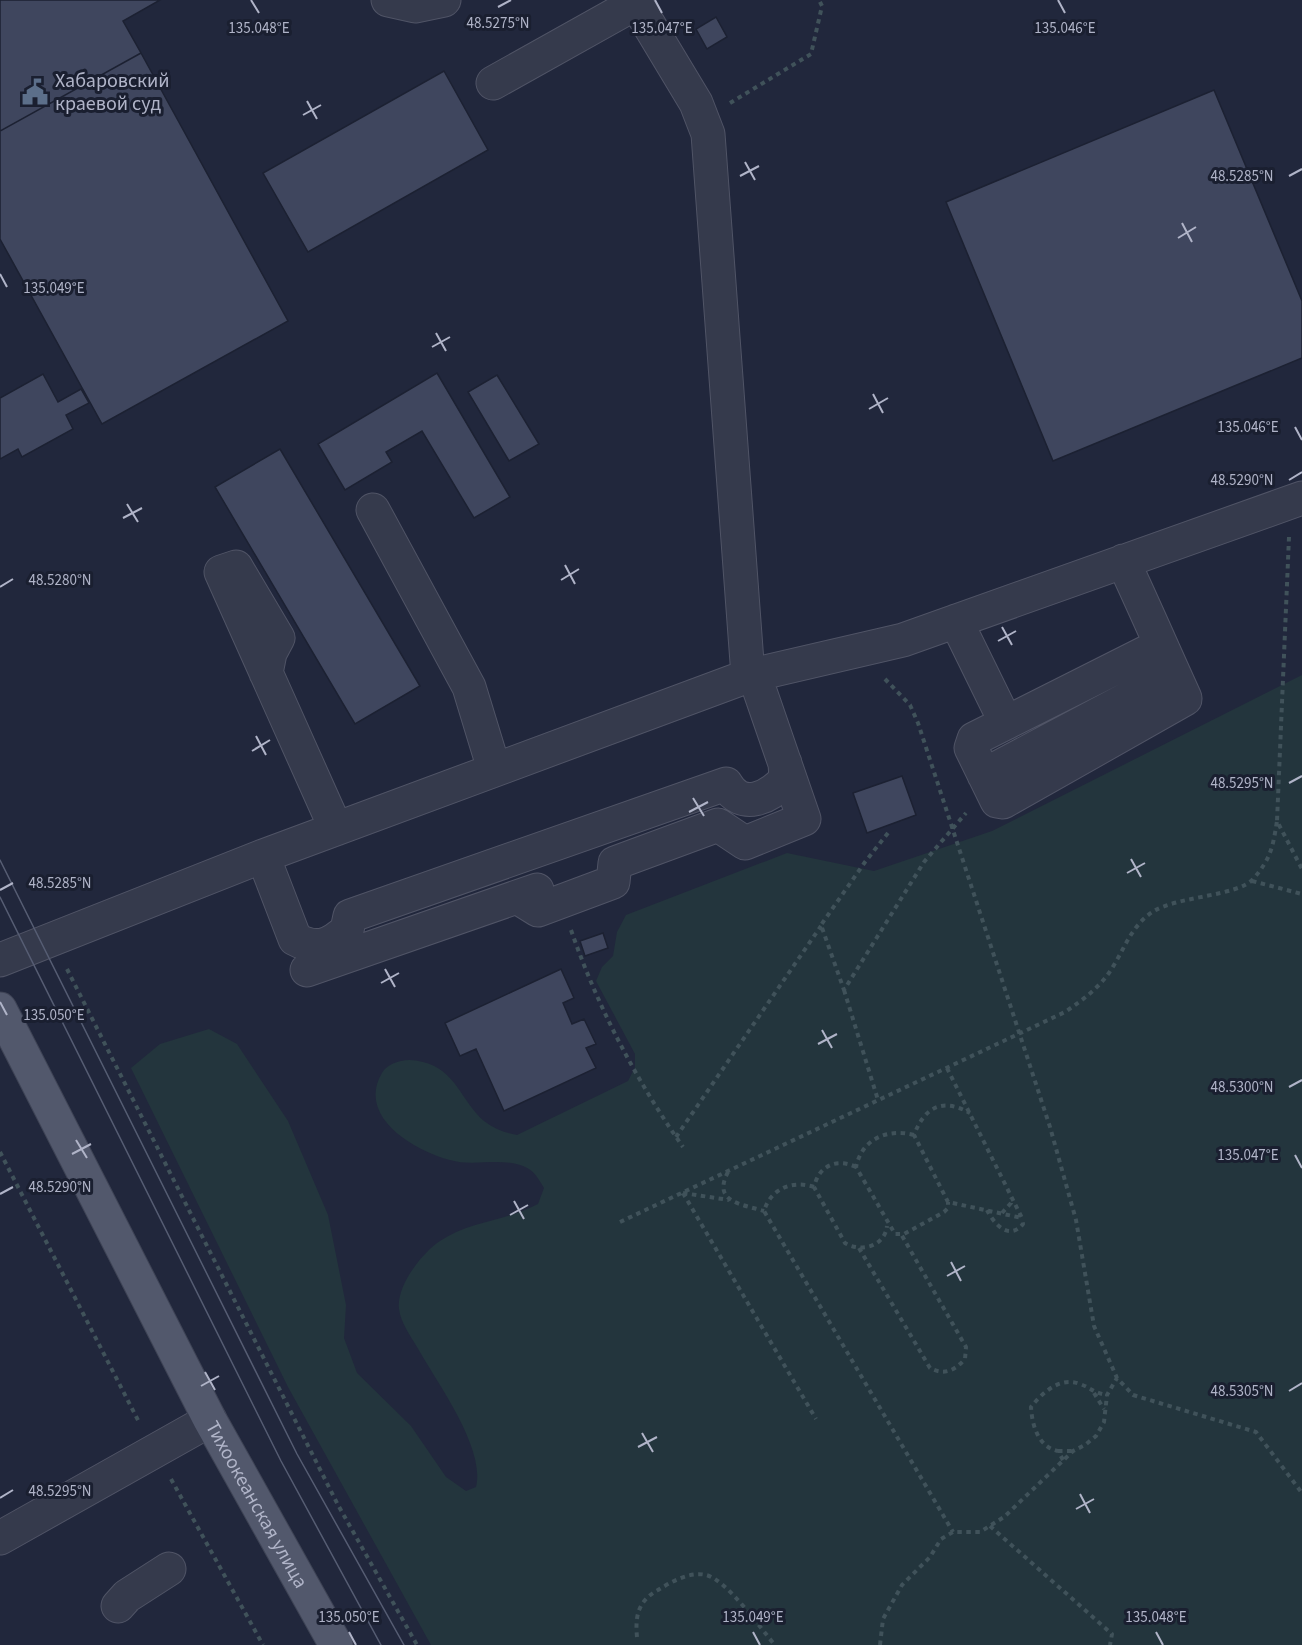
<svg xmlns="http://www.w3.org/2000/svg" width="1302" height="1645" viewBox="0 0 1302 1645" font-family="'Source Sans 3',sans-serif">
<rect width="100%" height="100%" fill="#21273c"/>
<path fill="#23353d" d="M1302 675V1645H431L288 1387 131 1068 160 1044 209 1029 237 1044 288 1121 328 1215 346 1305 344 1338 357 1373 411 1426 446 1477 466 1491 476 1487C486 1448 436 1381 417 1347 410 1335 401 1323 399 1309 396 1286 422 1253 440 1241 469 1221 506 1221 538 1204L544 1188C538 1178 534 1170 523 1166 499 1157 473 1167 450 1160 415 1151 356 1117 382 1073 386 1066 393 1063 401 1061 409 1059 415 1060 423 1062 456 1070 461 1101 484 1121 494 1129 505 1133 517 1135L628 1081 635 1067V1054L596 981 602 967 613 956 617 932 626 915 787 853 874 871 992 831Z"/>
<path fill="#3f465e" stroke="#1c2132" stroke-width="1.5" d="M0 0H160L123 21 141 53 0 131Z
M716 17 727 37 707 49 696 29Z
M141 53 288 321 102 424 0 239V131Z
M444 71 488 150 308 252 263 173Z
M1214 90 1302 301V358L1053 461 946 202Z
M437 373 510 497 474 518 422 431 386 452 392 462 345 490 318 444Z
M43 374 58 402 81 389 89 403 66 415 73 429 22 457 18 449 0 459V398Z
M497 375 539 444 509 461 468 392Z
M280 449 420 686 355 724 215 487Z
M902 776 916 815 867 833 853 793Z
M603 933 608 948 585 956 580 941Z
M561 969 574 998 563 1003 572 1024 584 1019 596 1044 586 1048 596 1068 504 1111 476 1049 460 1056 445 1023Z"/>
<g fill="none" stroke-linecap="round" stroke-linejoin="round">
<g stroke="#505466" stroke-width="35">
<path id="minor" d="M388 0 415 6 444 0
M493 83 636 3
M373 510 469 687 494 769
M1123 561C1144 606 1164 652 1185 698V699L1003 802 997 801 971 748 974 739 1161 645
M956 621 1006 723
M266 673 270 653 278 638 236 567 221 572 336 829
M748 676 903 640 1302 498
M984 775 1174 674
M263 856 295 939C317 951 329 946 347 930L350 916 726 784C742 812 770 797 786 779L785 763
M517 897 538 910 613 882 615 863 718 825 745 843 804 819 754 674
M0 960 263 856 748 676 708 134 696 103 634 0
M307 970 537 890
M0 1538 210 1420
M118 1606 127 1596 169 1569"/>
</g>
<g stroke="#3e4355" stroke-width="35">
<g id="major">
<path id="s1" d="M0 1009 210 1420 336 1645"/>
</g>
</g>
<path stroke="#40525a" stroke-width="4" stroke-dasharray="4.5 4.5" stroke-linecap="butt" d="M730 103 811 54 822 6 819 0
M1289 537 1277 821 1302 869
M885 679 910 705 918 723 1050 1127 1076 1220 1094 1326 1117 1378 1133 1395 1256 1432 1302 1493
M888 833 865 862 821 925 844 990 924 862 966 813
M1252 881 1302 894
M571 930C598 1008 636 1080 683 1147
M67 969 338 1505 417 1645
M844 990 878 1100
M947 1068C972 1118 997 1168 1022 1218L948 1202 914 1135C925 1106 943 1098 970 1113
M914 1135C887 1128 862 1139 856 1167L895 1234H904L944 1212 948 1208V1202
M676 1137 821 926
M0 1152 140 1424
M856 1167C837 1158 819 1165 814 1187L845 1243C861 1253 885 1246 887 1226
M728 1172C712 1202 741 1204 764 1211
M814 1187C793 1180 771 1188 764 1211L953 1532
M683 1193 816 1419
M683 1193 729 1200
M987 1210C994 1224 1009 1241 1023 1224L1022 1218
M1002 1213 1011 1203V1198
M620 1222 1065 1012C1084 999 1102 986 1114 965 1126 945 1133 924 1154 911 1179 896 1238 896 1253 879 1271 859 1273 846 1277 821
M859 1248 930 1368C945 1376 955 1370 965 1359L966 1347 901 1234
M1094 1393 1104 1409
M1058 1451H1072
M1063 1460 1058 1451C1038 1447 1032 1425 1031 1407 1042 1393 1060 1376 1080 1384 1091 1388 1094 1393 1107 1395
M171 1479 263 1645
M990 1526 1112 1634 1110 1645
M637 1637C635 1616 638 1601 658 1590 671 1582 690 1571 706 1575 727 1580 760 1628 775 1645
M880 1645 883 1619 902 1585 930 1557 941 1539 953 1532H980L1004 1517 1073 1451 1085 1445 1096 1436 1104 1422 1107 1395 1117 1378"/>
<use href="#minor" stroke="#353a4c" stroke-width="33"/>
<use href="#major" stroke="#52586c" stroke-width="33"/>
<path stroke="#565d73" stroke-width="1.5" d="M0 860 297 1454 404 1645
M0 897 281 1461 381 1645"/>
</g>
<path fill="none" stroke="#b0b4c8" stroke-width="2" d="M251 0 259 13M655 0 662 13M1058 0 1065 13M498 7 511 0M307 101 317 119M303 115 321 105M745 162 755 180M740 176 759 166M1289 176 1302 169M1182 223 1192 242M1178 238 1196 227M0 274 7 287M436 333 446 351M432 347 450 337M873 394 883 413M869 409 888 398M1295 427 1302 440M1289 480 1302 472M127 504 138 522M123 518 142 508M565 565 575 584M561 580 579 569M0 587 13 579M1002 627 1012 645M998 641 1016 631M256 736 266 755M252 751 270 740M1289 783 1302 776M693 798 704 816M689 812 708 802M1131 859 1141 877M1127 873 1145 863M0 890 13 883M385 969 395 987M381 983 399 973M0 1002 7 1015M822 1030 832 1048M818 1044 837 1034M1289 1087 1302 1080M76 1140 87 1158M72 1154 91 1144M1295 1155 1302 1168M0 1194 13 1187M514 1201 524 1219M510 1215 528 1205M951 1262 961 1281M947 1276 965 1266M205 1372 215 1390M201 1386 219 1376M1289 1391 1302 1383M642 1433 653 1452M638 1447 657 1437M1080 1494 1090 1513M0 1498 13 1490M1076 1509 1094 1499M349 1632 356 1645M753 1632 760 1645M1156 1632 1163 1645"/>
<defs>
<g id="civic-bare" transform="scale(2.07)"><path d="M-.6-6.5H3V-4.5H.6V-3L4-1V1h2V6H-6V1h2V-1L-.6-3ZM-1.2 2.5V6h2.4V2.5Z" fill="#5c6f8a" stroke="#1a1f30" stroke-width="2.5" paint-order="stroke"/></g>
</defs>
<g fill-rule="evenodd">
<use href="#civic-bare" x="35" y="92"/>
</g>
<g text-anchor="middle" stroke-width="6" stroke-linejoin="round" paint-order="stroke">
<g font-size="20" fill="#b0b4c8" stroke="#1a1f30" text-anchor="start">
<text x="55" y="87">Хабаровский<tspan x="55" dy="23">краевой суд</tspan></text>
</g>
<g font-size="20" fill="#b0b4c8" stroke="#1a1f30">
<text dy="7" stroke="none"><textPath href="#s1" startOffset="558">Тихоокеанская улица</textPath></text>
</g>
</g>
<g font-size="15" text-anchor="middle" fill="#b0b4c8" stroke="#1a1f30" stroke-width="6" stroke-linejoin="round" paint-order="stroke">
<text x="498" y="28">48.5275°N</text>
<text x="259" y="33">135.048°E</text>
<text x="662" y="33">135.047°E</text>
<text x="1065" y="33">135.046°E</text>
<text x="1242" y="181">48.5285°N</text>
<text x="54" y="293">135.049°E</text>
<text x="1248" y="432">135.046°E</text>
<text x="1242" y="485">48.5290°N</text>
<text x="60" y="585">48.5280°N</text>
<text x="1242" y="788">48.5295°N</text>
<text x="60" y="888">48.5285°N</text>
<text x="54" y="1020">135.050°E</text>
<text x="1242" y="1092">48.5300°N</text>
<text x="1248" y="1160">135.047°E</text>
<text x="60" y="1192">48.5290°N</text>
<text x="1242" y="1396">48.5305°N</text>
<text x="60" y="1496">48.5295°N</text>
<text x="349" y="1622">135.050°E</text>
<text x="753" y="1622">135.049°E</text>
<text x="1156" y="1622">135.048°E</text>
</g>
</svg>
